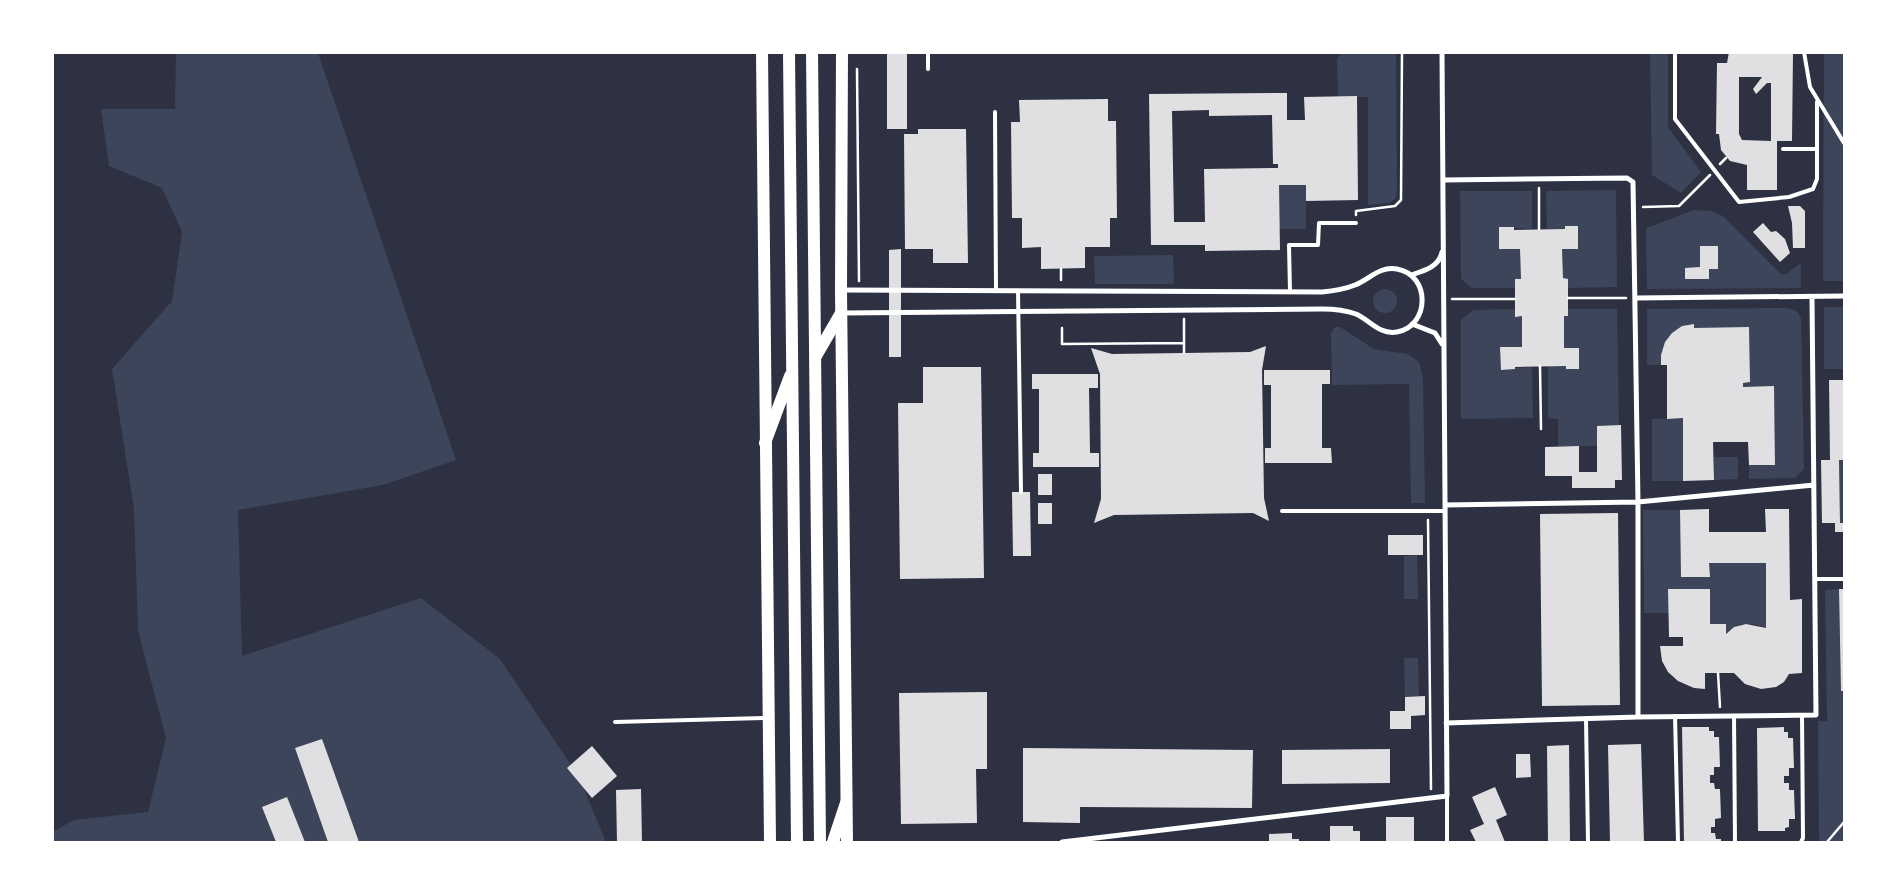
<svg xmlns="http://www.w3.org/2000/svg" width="1897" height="895" viewBox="0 0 1897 895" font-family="'Archivo Narrow',sans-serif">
<rect width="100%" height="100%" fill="#2d3142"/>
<path fill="#3c4559" d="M176 53H318L456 460 383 485 238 510 242 656 421 598 500 659 579 777 606 842H53L52 832 74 820 148 812 166 738 138 631 134 509 112 369 172 301 182 232 162 188 109 166 101 109H175Z
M1343 53H1396L1397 192 1395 199 1389 203 1368 205V97H1338L1337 58Z
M1650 53H1668V127L1701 172 1681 193 1652 175Z
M1824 53H1844V281H1823Z
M1279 185H1306V229H1279Z
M1616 190 1617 287 1568 288 1567 279 1563 278 1562 249H1578L1565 226V229H1547L1546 191Z
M1460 191H1532V229L1500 227 1520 249 1521 279H1515V288H1472L1461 279Z
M1694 210 1711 211 1723 216 1781 274H1786L1801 263V288L1647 289 1646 228Z
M1173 255 1174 284H1095L1094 256Z
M1373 301a12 12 0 1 1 24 0a12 12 0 1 1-24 0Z
M1824 307H1844V369H1824Z
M1788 308 1797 311 1801 318 1804 469 1795 478 1749 479V465L1775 464 1774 387H1743V383L1750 382 1749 328H1694V324C1670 327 1662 343 1661 365H1647V309Z
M1515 309 1516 316H1522V347H1501V369L1532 367 1533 418 1461 419V320L1473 310Z
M1568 309H1617L1619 426H1597V446H1558V419L1548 418V366H1566V369H1579V348H1564V316H1568Z
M1335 327H1340L1374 349 1408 354 1419 362 1423 378 1425 503H1411L1409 384 1332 385 1331 333Z
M1683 418V481H1652V419Z
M1714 457H1738V479L1714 480Z
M1839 460H1844V523H1840Z
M1643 510H1680L1681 577H1709V563H1766V628C1752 622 1736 621 1726 634V624H1710L1709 589H1669V613H1644Z
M1417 555 1418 599H1404V556Z
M1839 589 1841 691H1844V840L1843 842H1819L1818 721H1827L1825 590Z
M1404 658H1418L1419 696 1405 697Z"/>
<path fill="#e0e0e3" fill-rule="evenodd" d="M887 52H907V129H887Z
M1729 52 1793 54 1792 141H1777V190H1747V165L1730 161 1721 150 1719 134H1716L1717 63H1727ZM1739 77H1762L1753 89 1756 94 1767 83H1771V141L1742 140 1739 134Z
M1287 93V120H1305L1304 97 1357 96 1358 200 1306 201V185H1279L1280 250 1205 251V245H1151L1149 94ZM1209 110V116L1272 115 1273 164H1278V168L1204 169 1205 222H1174L1172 111Z
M1108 99V121H1116L1117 218H1110V247H1085V268L1041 269V247L1022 248V218H1012L1011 122H1020L1019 100Z
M918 129H966L968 263H933V249H905L904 134H918Z
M1788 206H1800L1805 211V248H1793L1792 223Z
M1763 223 1771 232 1776 231 1785 239 1790 253 1780 262 1753 232Z
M1565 226H1578V249H1562L1563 278 1568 279V316H1564V348H1579V369H1566V366L1515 367V369L1501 370 1500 347H1522V316L1515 317V279H1521L1520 249H1499V227H1514V230L1565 229Z
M1700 246H1718V269H1709V279H1685V268L1700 267Z
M901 249V357H889V250Z
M1694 324V328L1749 327 1750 382 1743 383V387L1774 386 1775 465H1749L1748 442H1713L1714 480 1683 481V418L1667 419V365H1661V355L1665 342 1672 333 1682 326Z
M1266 346 1262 370 1264 498 1269 521 1253 513 1114 515 1094 523 1101 499 1100 374 1091 348 1112 354 1184 353 1250 352Z
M923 367H981L984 578 900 579 898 403H923Z
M1264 370H1330V384H1322V448H1331L1332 463H1265V448H1271V385H1264Z
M1032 374H1098V388H1089L1090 453H1099V467H1033V453H1039V389H1032Z
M1829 380H1844V460H1839L1840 523H1844V532H1835V523H1822L1821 460H1830Z
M1621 425 1622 480H1615V488H1572V476H1545V447L1579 446V472H1597V426Z
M1038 474H1052V495H1038Z
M1012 492H1030L1031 556H1013Z
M1038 503H1052V524H1038Z
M1709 509V532H1766L1765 509H1789L1790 600 1802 599V673L1789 674 1784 682 1776 687 1761 689 1745 684 1734 673H1705V689L1694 688 1678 681 1668 672 1662 661 1660 646H1683V637H1669L1668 589H1710V624H1726V634L1734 627 1746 624 1766 628V563H1709L1710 577H1681L1680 510Z
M1618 513 1620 705 1542 706 1540 514Z
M1388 535H1423V555H1388Z
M1839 589H1844V691H1841Z
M987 692V769H976L977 823 901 824 899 693Z
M1425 696V715L1411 716V729H1390V711H1405V697Z
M1682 727H1709V731H1714V737H1719L1720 767H1714V775H1710V783H1714L1715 789H1720L1721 818 1715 819V827H1711V833H1715L1716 839H1721V842H1684Z
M1784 727V732H1788V738H1793L1794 768H1789V776H1784V783H1789V790H1794L1795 819H1789V827L1785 828V831H1758L1757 728Z
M322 739 359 842H328L295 748Z
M1641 744 1644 842H1610L1608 745Z
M1569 745 1570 842H1548L1547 746Z
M592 746 617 776 592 798 567 768Z
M1023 748 1253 750 1252 808 1080 807V823L1023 822Z
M1390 749V783L1282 784V750Z
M1516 754H1530L1531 777 1516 778Z
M1495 787 1507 815 1496 820 1505 842H1476L1470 830 1484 824 1472 797Z
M641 789 642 842H617L616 790Z
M287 797 305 842H276L262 807Z
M1386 817H1414V842H1386Z
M1330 826H1353V831H1360V842H1330Z
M1292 833V839H1299V842H1269V834Z"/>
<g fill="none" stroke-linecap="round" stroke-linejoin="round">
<path stroke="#fff" stroke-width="2.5" d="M857 69 859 281
M1720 164 1726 158
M1539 188V229
M1643 207 1679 206 1710 175
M1356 215V211L1395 206 1401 200 1402 52
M1061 269V280
M1568 298H1626
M1452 299H1515
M1184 319V353
M1062 328V344L1184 343
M1540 366 1541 429
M1428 520 1431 789
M1718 673 1720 707
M1827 842 1844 822"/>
<path stroke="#fff" stroke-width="4" d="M928 52V69
M1675 52V119L1739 202 1789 197 1813 189 1817 179V102
M1804 52 1810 87 1844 143
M995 112 996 291
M1783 149H1817
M1018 291 1021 492
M1290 292 1289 245H1318L1319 223H1356
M1282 511H1445
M1815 579H1844
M1675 716 1678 842
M1734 716 1735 842
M1586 720 1588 842
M615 722 768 718
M1447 796V842
M1801 842 1803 838 1802 715"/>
<path stroke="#fff" stroke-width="5" d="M1443 180 1627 178 1633 182 1638 502V717
M1411 275C1424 271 1439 267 1442 252
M841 290 1322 292C1333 291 1345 289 1355 285 1370 279 1379 266 1397 269 1431 275 1430 326 1397 332 1379 335 1370 320 1356 314 1345 310 1333 309 1322 309L842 313
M1636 298 1844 296
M1412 324 1435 333 1442 344
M1445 505 1638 502 1814 485
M1446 723 1638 717 1816 715 1812 297
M1062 842 1447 796 1442 52"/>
<path stroke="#fff" stroke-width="12" d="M762 52 770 842
M842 52 841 290 847 842"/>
<path stroke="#fff" stroke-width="12" d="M789 52 797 842
M812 52 820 842
M816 356 841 313
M765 443 790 376
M833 842 846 803"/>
</g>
<rect width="1897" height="895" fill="none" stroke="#ffffff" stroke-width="108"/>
</svg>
